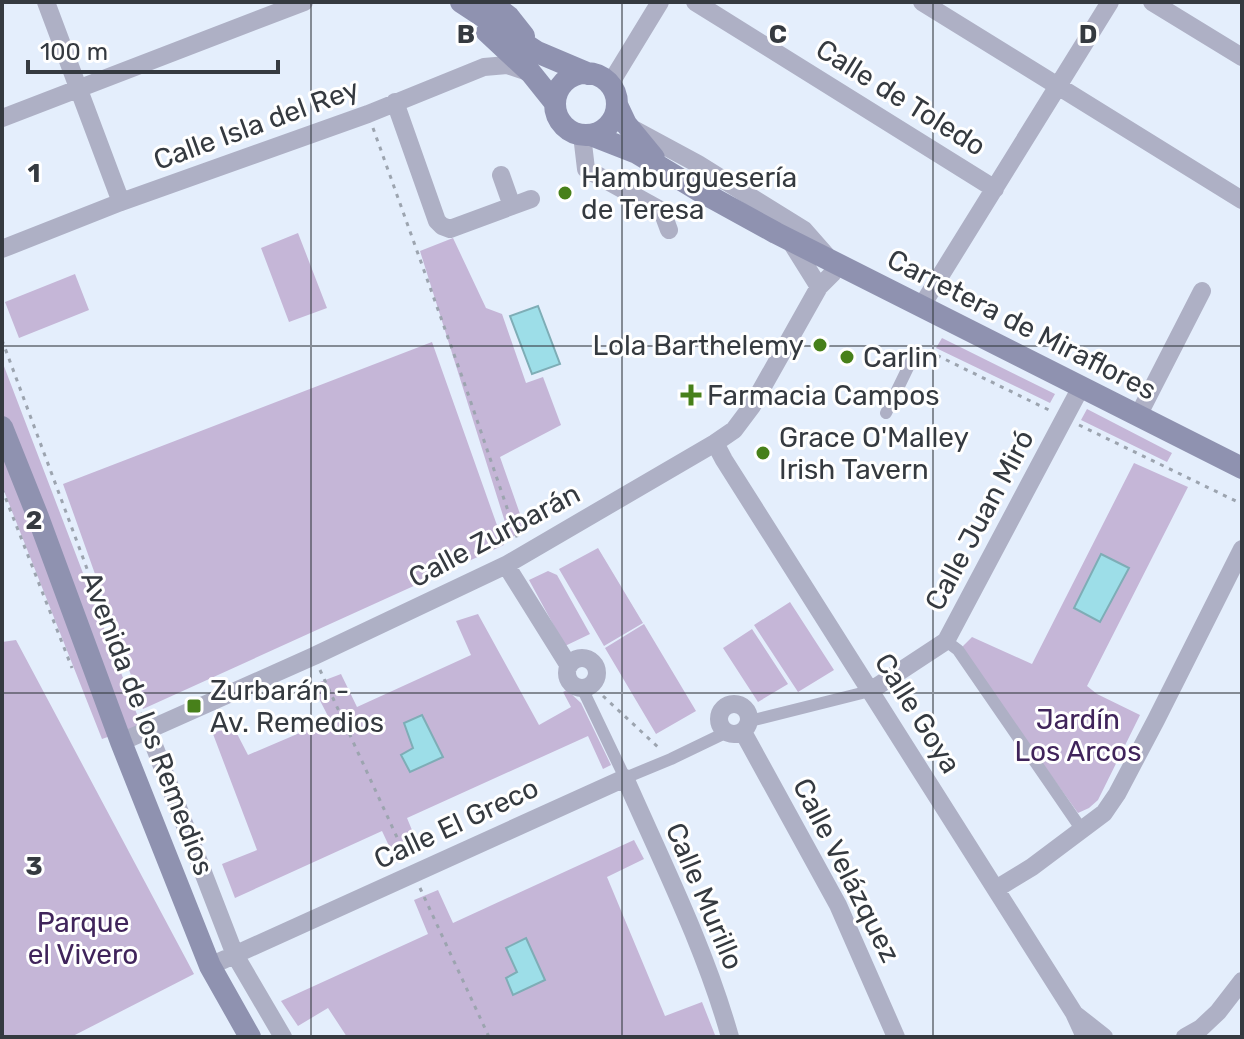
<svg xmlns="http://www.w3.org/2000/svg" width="1244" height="1039" viewBox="0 0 1244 1039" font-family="Rubik,sans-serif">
<rect width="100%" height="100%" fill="#e4eefc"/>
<path fill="#c5b6d7" d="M298 233 327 308 289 322 261 248Z
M453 238 486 308 502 314 526 383 543 377 561 425 500 457 526 531 510 538 420 251Z
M75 274 89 310 19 338 5 302Z
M942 338 1055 394 1050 403 936 348Z
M432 342 504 545 143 709 63 484Z
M2 361 141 725 102 739 2 486Z
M1087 409 1172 453 1167 462 1081 420Z
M1134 463 1188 487 1087 686 1097 694 1140 715 1098 800 1089 808 1078 813 960 649 972 637 1032 664Z
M598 548 643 623 604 646 559 569Z
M548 571 557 575 590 634 565 646 529 580Z
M790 602 834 670 798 692 754 625Z
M478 614 539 725 571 707 563 692 567 690 581 703 611 765 603 769 588 736 407 818 421 852 397 863 382 831 235 898 222 864 257 850 213 734 232 724 248 755 330 720 312 685 341 674 357 707 471 655 456 621Z
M644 624 696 711 656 734 605 648Z
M752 629 788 684 758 702 723 648Z
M16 640 194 974 71 1037H2V642Z
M634 840 644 859 607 877 665 1016 702 1002 715 1035 678 1037H347L328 1008 298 1026 281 1001 428 934 414 900 438 890 453 923Z"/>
<path fill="#9ddee8" stroke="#7eadb6" stroke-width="2" d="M538 306 560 364 532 374 510 316Z
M1101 554 1129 568 1100 622 1074 608Z
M422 715 443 757 410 772 401 755 413 748 404 723Z
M526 938 545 980 513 995 506 978 517 972 506 948Z"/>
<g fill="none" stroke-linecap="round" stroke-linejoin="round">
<path stroke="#9ca4af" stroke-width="3" stroke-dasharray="4 6" stroke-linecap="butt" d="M373 128 465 385 518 540
M2 340 141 714 142 713
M928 351 1051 411
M1079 425 1242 504
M2 489 72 668
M320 670 407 859
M603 696 659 748
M420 888 489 1037"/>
<path stroke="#aeb0c5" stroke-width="12" d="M886 413 916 351
M946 641 958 650 1082 830
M582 688 625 778 671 759 727 732
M750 721 870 691"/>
<path stroke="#aeb0c5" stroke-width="18" d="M46 2 121 202
M695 2 995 189
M922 2 1242 200
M1152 2 1242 57
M610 84 660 2
M395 102 437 221 442 226 450 229 531 199
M2 118 304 2
M635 130 698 164 804 230 826 255
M582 135 586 169 662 211 669 230
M501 175 512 206
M789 239 819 287
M2 249 121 202 368 114 484 67 507 65 528 72
M921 307 1110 2
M1138 416 1202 291
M715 443 724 460 1074 1013 1085 1037
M506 565 569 666
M567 673a15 15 0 1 1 30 0a15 15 0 1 1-30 0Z
M870 691 946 641 1081 387
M719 719a15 15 0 1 1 30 0a15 15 0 1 1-30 0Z
M148 730 235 955 283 1037
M743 732 838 905 896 1037
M121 742 314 656 506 565 715 443 734 430 752 406 819 287 832 274 838 265
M996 889 1032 867 1104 813 1117 794 1156 720 1242 549
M210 966 625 778C662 862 705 948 730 1037
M1076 1015 1104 1037
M1185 1037 1201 1028 1218 1012 1242 981"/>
<path stroke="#8f92b0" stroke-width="22" d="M461 2 537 52 589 74
M490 2 509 17 524 36
M487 32 531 73 555 103
M555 104a31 31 0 1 1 62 0a31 31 0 1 1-62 0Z
M617 105 626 124 654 158
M591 135 637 153 698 190 776 233 1242 468
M2 427 38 517 121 742 210 966 250 1037"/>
</g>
<path fill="none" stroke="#353a40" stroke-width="2" stroke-opacity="0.55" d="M311 2V1037M622 2V1037M933 2V1037M2 346H1242M2 693H1242"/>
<g fill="#47801a" stroke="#fff" stroke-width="3">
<circle cx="565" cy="193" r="8"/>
<circle cx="820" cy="345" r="8"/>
<circle cx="847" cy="357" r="8"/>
<path d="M687 383h8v8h8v8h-8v8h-8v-8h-8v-8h8z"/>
<circle cx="763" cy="453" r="8"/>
<rect x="186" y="698" width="16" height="16" rx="4"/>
</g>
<g text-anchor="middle" stroke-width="6" stroke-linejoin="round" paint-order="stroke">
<g font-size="28" fill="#353a40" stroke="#fff">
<text transform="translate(901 97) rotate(32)" y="10">Calle de Toledo</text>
<text transform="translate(256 124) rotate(-20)" y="10">Calle Isla del Rey</text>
<text transform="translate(1022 324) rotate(27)" y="10">Carretera de Miraflores</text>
<text transform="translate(979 520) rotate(-62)" y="10">Calle Juan Miró</text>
<text transform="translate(494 535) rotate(-28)" y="10">Calle Zurbarán</text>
<text transform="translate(918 713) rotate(58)" y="10">Calle Goya</text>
<text transform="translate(148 723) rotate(69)" y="10">Avenida de los Remedios</text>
<text transform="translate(456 823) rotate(-25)" y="10">Calle El Greco</text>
<text transform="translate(847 870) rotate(63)" y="10">Calle Velázquez</text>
<text transform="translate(705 896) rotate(67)" y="10">Calle Murillo</text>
</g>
<g font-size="28" fill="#353a40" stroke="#fff" text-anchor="start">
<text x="581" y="187">Hamburguesería<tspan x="581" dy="32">de Teresa</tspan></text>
<text x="804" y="355" text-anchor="end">Lola Barthelemy</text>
<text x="863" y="367">Carlin</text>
<text x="707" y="405">Farmacia Campos</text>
<text x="779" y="447">Grace O'Malley<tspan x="779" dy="32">Irish Tavern</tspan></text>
<text x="210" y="700">Zurbarán -<tspan x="210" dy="32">Av. Remedios</tspan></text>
</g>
<g font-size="28" fill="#40245b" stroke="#fff">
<text x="1078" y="729">Jardín<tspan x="1078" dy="32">Los Arcos</tspan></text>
<text x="83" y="932">Parque<tspan x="83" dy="32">el Vivero</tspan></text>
</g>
</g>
<g font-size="26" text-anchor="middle" font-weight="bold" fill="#353a40" stroke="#fff" stroke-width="6" stroke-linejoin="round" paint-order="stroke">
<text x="466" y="43">B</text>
<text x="778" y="43">C</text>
<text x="1088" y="43">D</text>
<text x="34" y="182">1</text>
<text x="34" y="529">2</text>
<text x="34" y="875">3</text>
</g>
<rect width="1244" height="1039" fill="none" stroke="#353a40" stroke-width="8"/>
<path d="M28 60v12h250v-12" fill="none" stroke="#353a40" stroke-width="4"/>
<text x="40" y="60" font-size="24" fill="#353a40" stroke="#ffffff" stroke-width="6" paint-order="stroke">100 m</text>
</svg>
